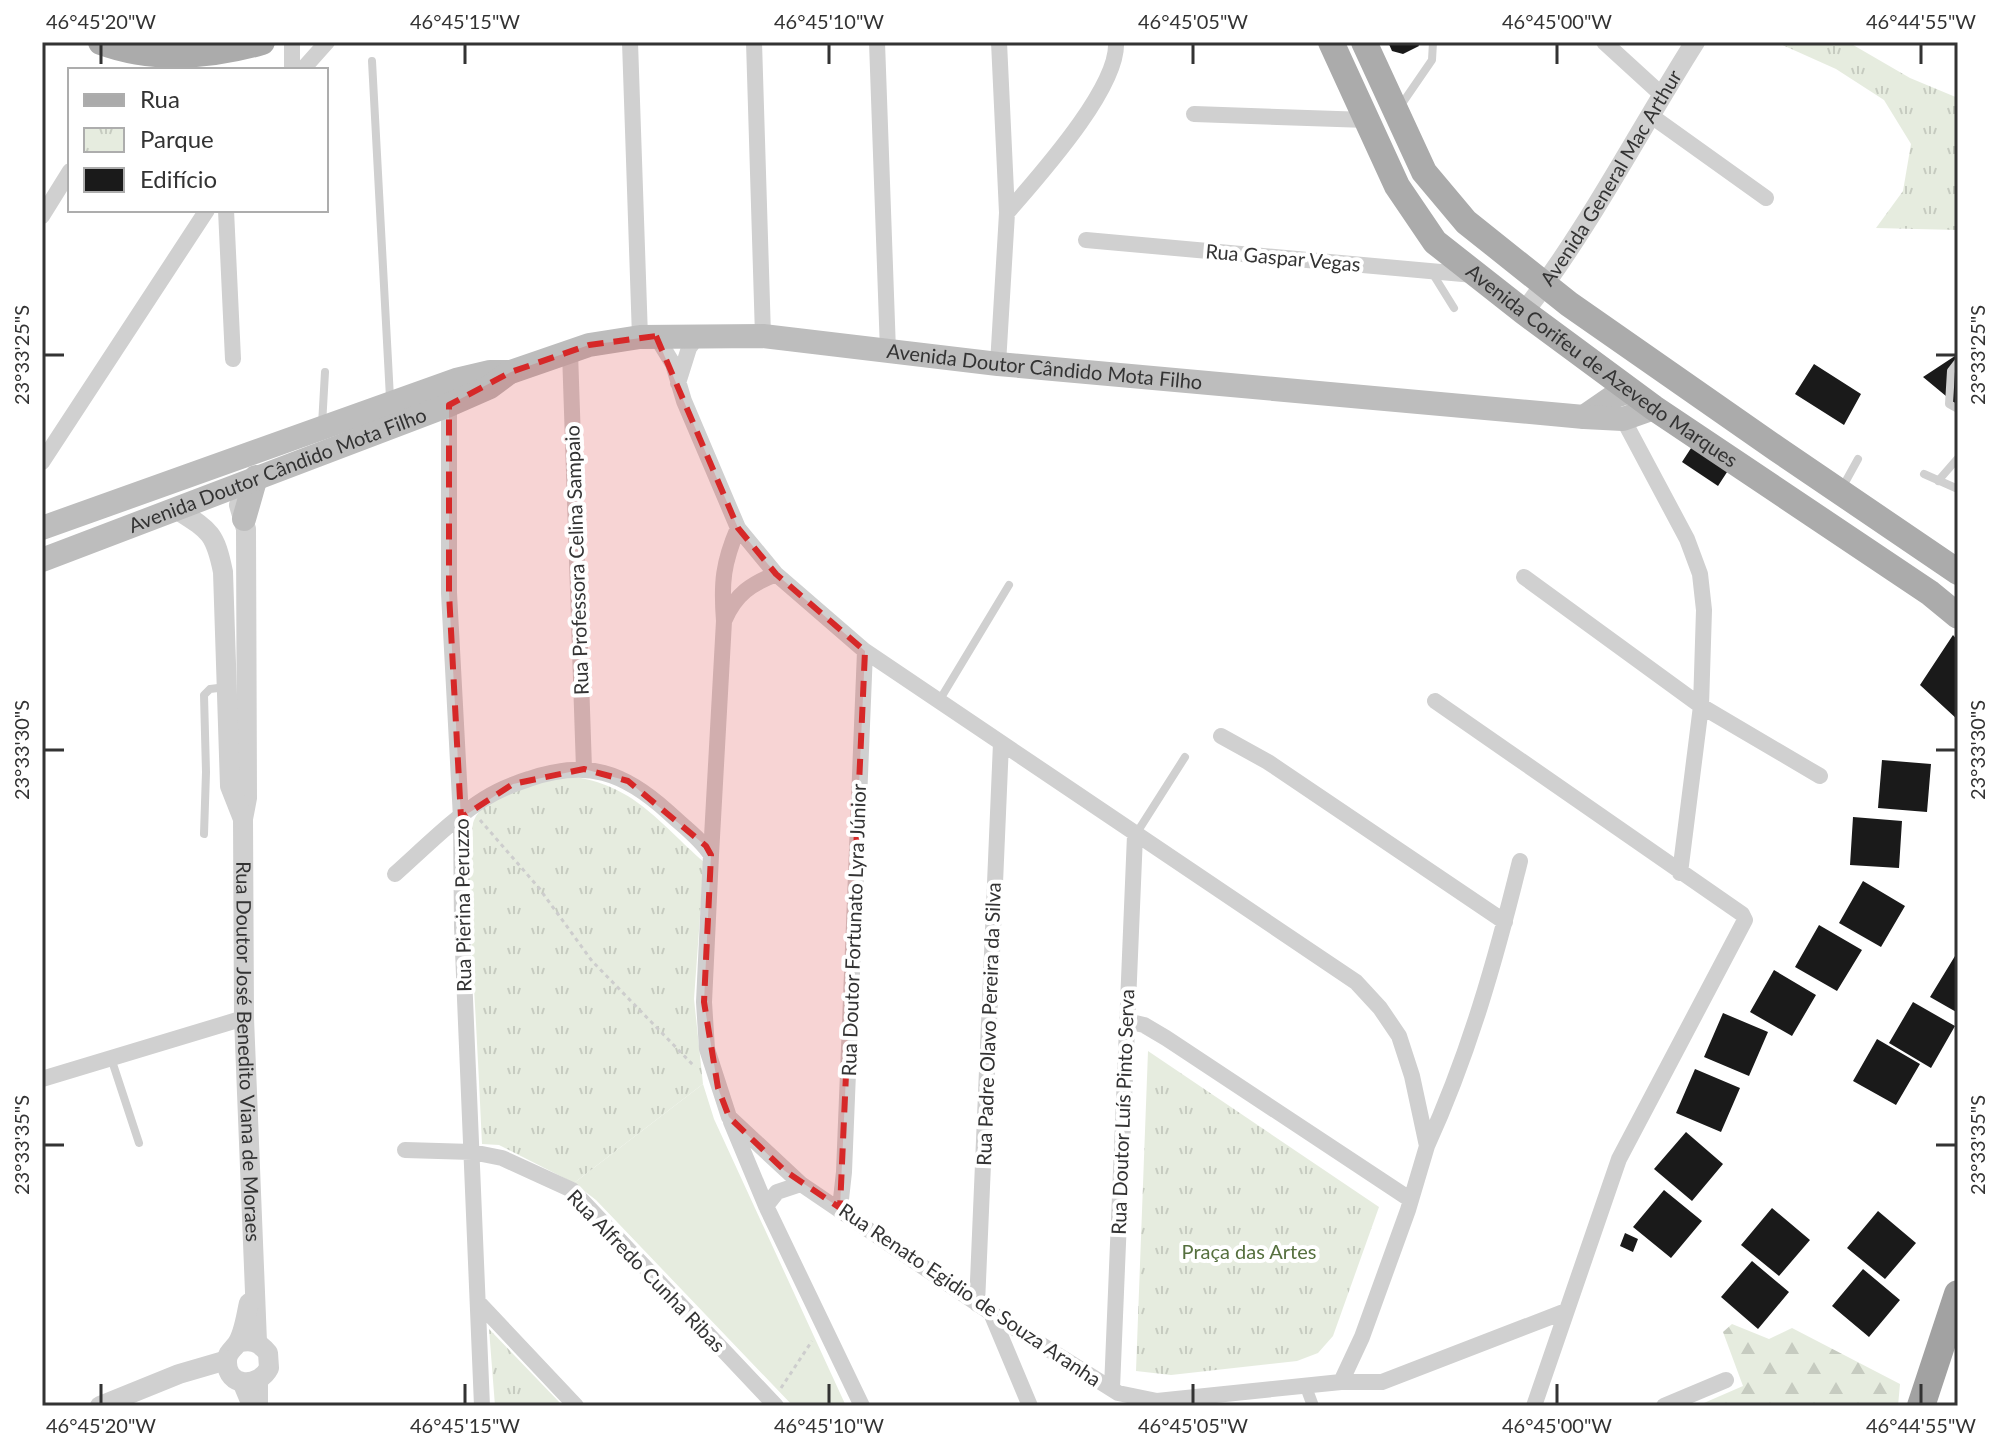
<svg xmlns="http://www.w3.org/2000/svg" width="2000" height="1448" viewBox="0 0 2000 1448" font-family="Lato,sans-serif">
<defs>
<pattern id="forest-firs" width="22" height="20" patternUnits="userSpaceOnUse" patternTransform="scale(2)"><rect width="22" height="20" fill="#e6ecdf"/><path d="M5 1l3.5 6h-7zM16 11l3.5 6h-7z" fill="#c6cbc0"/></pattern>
<pattern id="park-tufts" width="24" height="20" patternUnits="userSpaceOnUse" patternTransform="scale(2)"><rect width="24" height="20" fill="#e6ecdf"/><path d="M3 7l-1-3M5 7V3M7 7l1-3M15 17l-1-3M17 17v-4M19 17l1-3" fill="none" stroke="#c6cbc0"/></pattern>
</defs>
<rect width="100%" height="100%" fill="#fff"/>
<path fill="#e6ecdf" d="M703 1084 714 1119 846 1406H793L596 1200 574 1183Z"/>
<path fill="url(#forest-firs)" d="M1732 1324 1769 1339 1792 1328 1900 1384 1898 1406H1697L1743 1386 1723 1332Z"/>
<path fill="url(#park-tufts)" d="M1776 42H1848L1910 78 1958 98V230L1876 228 1903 191 1911 144 1884 100 1836 69Z
M569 776C635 785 657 821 704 862L694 999 703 1084 574 1183 499 1145 482 1144C479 1081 476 1018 472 955 471 924 461 842 476 816 489 793 544 781 569 776Z
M1148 1051 1379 1207 1333 1336 1318 1353 1297 1361 1171 1375 1136 1371Z
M489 1329 563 1406H495Z"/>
<path fill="#1a1a1a" d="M1388 42H1417L1419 46 1403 54 1392 51Z
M1958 354V406L1923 377Z
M1814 364 1861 394 1844 425 1795 394Z
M1693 445 1729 469 1718 486 1682 462Z
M1953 635 1958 641V720L1920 685Z
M1882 760 1931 764 1927 812 1878 808Z
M1853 817 1902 821 1899 868 1850 865Z
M1863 881 1905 906 1881 947 1839 923Z
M1819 925 1862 950 1837 991 1795 967Z
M1955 956 1958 958V1013L1930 997Z
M1774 970 1816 995 1792 1036 1750 1012Z
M1913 1002 1955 1026 1931 1068 1889 1043Z
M1723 1013 1768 1032 1749 1076 1704 1057Z
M1877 1039 1920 1064 1896 1105 1853 1081Z
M1695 1069 1740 1088 1721 1132 1676 1113Z
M1686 1132 1723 1164 1692 1201 1654 1169Z
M1664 1190 1702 1221 1671 1258 1633 1227Z
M1772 1208 1810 1240 1779 1276 1741 1245Z
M1878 1211 1916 1243 1885 1279 1847 1248Z
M1625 1233 1638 1239 1633 1252 1620 1246Z
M1752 1261 1789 1292 1758 1329 1721 1297Z
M1863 1269 1900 1300 1869 1337 1832 1306Z"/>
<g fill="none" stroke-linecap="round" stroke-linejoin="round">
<path stroke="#cdcdcd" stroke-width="3" stroke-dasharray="4 4" stroke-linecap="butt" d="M480 820 539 888 592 961 695 1067
M781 1388 812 1341"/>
<path stroke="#d0d0d0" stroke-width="8" d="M372 61 390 398
M1399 108 1432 60 1433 42
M1431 271 1454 308
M1958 362 1951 371 1949 404 1958 409
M322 425 325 372
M1924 474 1958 489
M1938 481 1958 458
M1842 488 1858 459
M939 701 1009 585
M204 834 206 772 204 695 210 689 226 687
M1136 834 1185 757
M111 1058 139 1143"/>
<path stroke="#d0d0d0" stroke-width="12" d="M1306 1387 1313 1406"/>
<path stroke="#d0d0d0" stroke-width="16" d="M292 42V70
M630 42 640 337
M754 42 763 336
M877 42 888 351
M1604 42 1662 95
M302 70 327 42
M1194 114 1367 120
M1650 115 1766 198
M226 210 233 359
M1007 213C1037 178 1119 88 1116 42
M42 216 70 171
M1086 240 1474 275
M656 336 673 364 684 401 738 528 776 574 865 651 1356 982 1380 1008 1399 1036 1412 1076 1427 1146 1408 1210 1362 1337 1341 1382
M570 352 584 769
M998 364 1007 213 999 42
M678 383 689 348 698 336
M449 405V593L461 818 462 927 482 1406
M1623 419 1687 539 1700 574 1704 610 1701 706 1680 873
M42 462 207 210
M1524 577 1701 706 1820 776
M725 619C736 594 751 584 776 574
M1435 701 1742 914 1745 920 1619 1159 1534 1406
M1221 736 1268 762 1505 922
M711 855 724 621C721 583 723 563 738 528
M395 874C422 850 455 817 484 799 498 790 513 784 529 779 587 759 624 772 668 812 683 826 700 838 711 855L704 1002 707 1049 729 1117 801 1184 991 1313 1118 1393 1157 1401 1341 1382H1382L1566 1311
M1127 1021 1144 1025 1166 1038 1411 1200
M42 1079 244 1018
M731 1122 766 1206 862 1406
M1427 1146C1469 1054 1496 959 1520 861
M405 1150 472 1152 502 1158 572 1190 776 1406
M766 1206 777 1192 801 1184
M840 1208 844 1172 865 651
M478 1302 576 1406
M977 1304 1001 743
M991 1313 1030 1406
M240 1382 250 1406
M1112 1388 1135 835
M260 1406V1380
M1664 1406 1726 1380"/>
<g stroke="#d0d0d0" stroke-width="20">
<path id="s1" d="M1524 312C1589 228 1638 132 1695 42"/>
<path id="s2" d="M239 505 246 529 247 798 243 819 244 1018 257 1342"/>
<path d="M176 509C209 530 215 532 223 572L230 786 243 819"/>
<path d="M238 1343C251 1339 259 1342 268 1353L269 1368C259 1388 226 1388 227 1361 227 1353 232 1350 236 1345 244 1335 246 1315 249 1303"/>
<path d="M100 1406 179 1374 227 1360"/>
</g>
<g stroke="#bdbdbd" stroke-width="24">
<path d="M1584 417 1613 397 1630 391"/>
<path d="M244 519 256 477"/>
<path id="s3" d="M42 528 456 380 490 372H511L589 345 640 337 763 336 998 364 1584 417 1623 419 1654 408"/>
<path id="s4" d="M42 560 449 405 490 387 510 372"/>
</g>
<g stroke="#ababab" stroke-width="26">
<path d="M101 42C152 61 210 57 262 42"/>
<path id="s5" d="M1331 42 1397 186 1435 242 1524 312 1654 408 1930 593 1958 616"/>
<path d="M1364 42 1424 172 1466 222 1569 304 1777 449 1958 572"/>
</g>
<path stroke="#a2a2a2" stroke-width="28" d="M1921 1406 1958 1294"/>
</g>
<path fill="#d62828" fill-opacity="0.2" stroke="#d62828" stroke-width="6" stroke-dasharray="16 10" stroke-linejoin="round" d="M656 336 738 528 776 574 865 651 840 1208 785 1171 729 1117 718 1088 704 1002 711 855 706 846 628 781 584 769 513 784 461 818 449 593V405L511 372 589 345Z"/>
<path fill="none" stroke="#333" stroke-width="3" d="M101 44V64M465 44V64M829 44V64M1193 44V64M1557 44V64M1921 44V64M44 355H64M1936 355H1956M44 750H64M1936 750H1956M44 1145H64M1936 1145H1956M101 1384V1404M465 1384V1404M829 1384V1404M1193 1384V1404M1557 1384V1404M1921 1384V1404"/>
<g text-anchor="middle" stroke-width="8" stroke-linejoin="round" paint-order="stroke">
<g font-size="20" fill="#333" stroke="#fff">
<text dy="7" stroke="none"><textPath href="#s1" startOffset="160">Avenida General Mac Arthur</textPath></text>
<text transform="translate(1283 258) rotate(5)" y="7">Rua Gaspar Vegas</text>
<text dy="7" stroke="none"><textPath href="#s5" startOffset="434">Avenida Corifeu de Azevedo Marques</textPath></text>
<text dy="7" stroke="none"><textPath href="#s3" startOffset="1036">Avenida Doutor Cândido Mota Filho</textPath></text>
<text dy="7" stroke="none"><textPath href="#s4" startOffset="252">Avenida Doutor Cândido Mota Filho</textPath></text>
<text transform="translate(577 560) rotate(-92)" y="7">Rua Professora Celina Sampaio</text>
<text transform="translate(463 905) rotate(-91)" y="7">Rua Pierina Peruzzo</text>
<text transform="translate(854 930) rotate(-88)" y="7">Rua Doutor Fortunato Lyra Júnior</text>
<text transform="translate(989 1024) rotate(-88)" y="7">Rua Padre Olavo Pereira da Silva</text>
<text dy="7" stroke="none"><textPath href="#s2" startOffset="548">Rua Doutor José Benedito Viana de Moraes</textPath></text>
<text transform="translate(1123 1112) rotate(-88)" y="7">Rua Doutor Luís Pinto Serva</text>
<text transform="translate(646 1271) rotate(46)" y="7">Rua Alfredo Cunha Ribas</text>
<text transform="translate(970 1295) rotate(34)" y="7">Rua Renato Egidio de Souza Aranha</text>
</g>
<g font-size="20" fill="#56703f" stroke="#fff">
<text x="1249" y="1259">Praça das Artes</text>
</g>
</g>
<rect width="2000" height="1448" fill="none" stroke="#ffffff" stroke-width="88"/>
<rect x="68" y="68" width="260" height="144" fill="#ffffff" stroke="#adadad" stroke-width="2"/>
<rect x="84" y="94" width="40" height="12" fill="#ababab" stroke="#adadad" stroke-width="2"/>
<text x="140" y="108" font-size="24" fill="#333333">Rua</text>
<rect x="84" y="128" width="40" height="24" fill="url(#park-tufts)" stroke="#adadad" stroke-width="2"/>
<text x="140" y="148" font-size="24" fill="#333333">Parque</text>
<rect x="84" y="168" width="40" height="24" fill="#1a1a1a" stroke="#adadad" stroke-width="2"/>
<text x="140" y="188" font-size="24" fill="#333333">Edifício</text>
<rect x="44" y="44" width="1912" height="1360" fill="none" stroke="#333" stroke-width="3"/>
<g font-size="20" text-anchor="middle" fill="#333">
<text x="101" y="29">46°45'20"W</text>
<text x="465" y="29">46°45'15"W</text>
<text x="829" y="29">46°45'10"W</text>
<text x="1193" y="29">46°45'05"W</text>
<text x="1557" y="29">46°45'00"W</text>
<text x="1921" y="29">46°44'55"W</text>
<text transform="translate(22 355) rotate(-90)" y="7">23°33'25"S</text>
<text transform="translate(1978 355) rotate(-90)" y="7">23°33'25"S</text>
<text transform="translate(22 750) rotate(-90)" y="7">23°33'30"S</text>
<text transform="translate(1978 750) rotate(-90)" y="7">23°33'30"S</text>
<text transform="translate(22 1145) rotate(-90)" y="7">23°33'35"S</text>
<text transform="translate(1978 1145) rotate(-90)" y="7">23°33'35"S</text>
<text x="101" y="1433">46°45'20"W</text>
<text x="465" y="1433">46°45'15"W</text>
<text x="829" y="1433">46°45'10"W</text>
<text x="1193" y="1433">46°45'05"W</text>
<text x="1557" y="1433">46°45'00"W</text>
<text x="1921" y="1433">46°44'55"W</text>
</g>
</svg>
